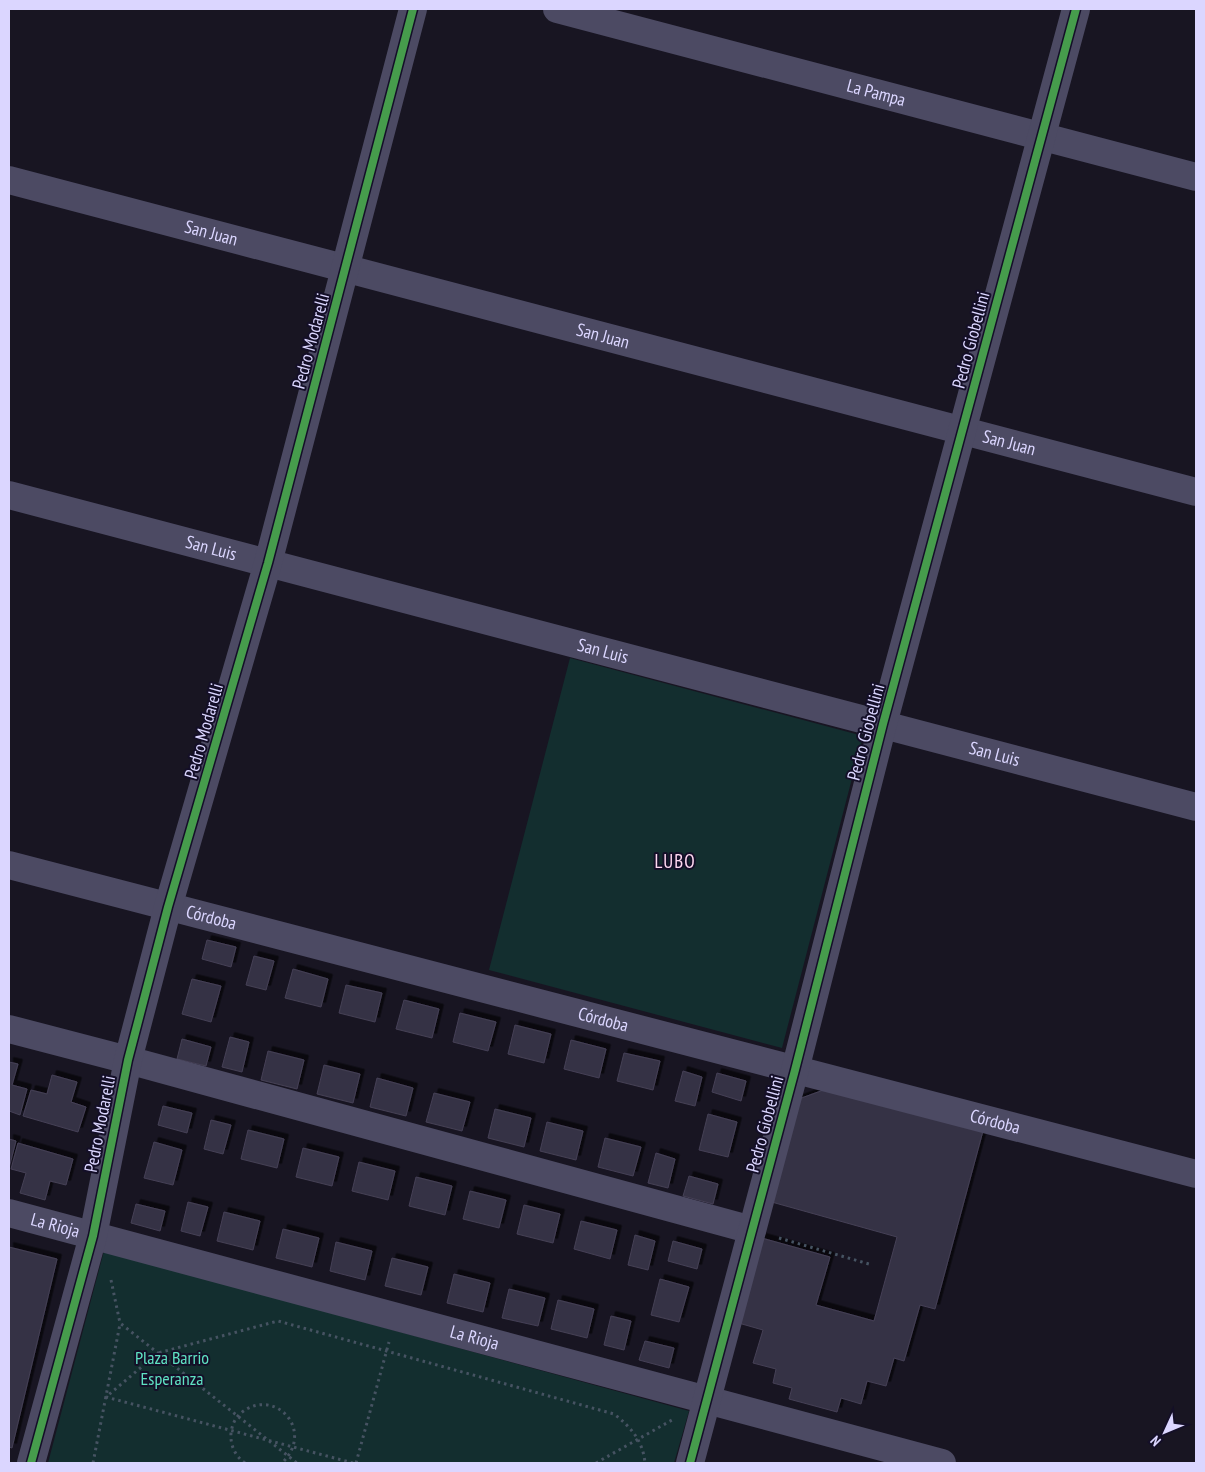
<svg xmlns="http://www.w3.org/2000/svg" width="1205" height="1472" viewBox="0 0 1205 1472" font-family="'PT Sans Narrow',sans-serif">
<defs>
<filter id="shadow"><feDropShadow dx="4.5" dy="-4.5" stdDeviation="0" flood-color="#0009"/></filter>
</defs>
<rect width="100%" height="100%" fill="#181522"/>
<path fill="#132e2f" d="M570 658 863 736 782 1048 489 970Z
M104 1251 689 1411 674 1463H48Z"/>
<path fill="#363344" stroke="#454056" filter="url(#shadow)" d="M207 940 236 947 231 967 202 959Z
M254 956 274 961 266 990 246 985Z
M293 969 328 979 321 1007 285 998Z
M192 979 221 986 211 1022 182 1014Z
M346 985 382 993 375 1022 339 1013Z
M404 1000 439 1009 432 1038 396 1029Z
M460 1013 496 1022 488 1051 453 1042Z
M515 1025 551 1034 544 1063 508 1054Z
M230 1037 249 1042 242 1072 222 1067Z
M182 1039 211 1047 206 1066 177 1059Z
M571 1040 606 1049 599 1078 564 1069Z
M268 1051 304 1060 297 1089 261 1080Z
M624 1053 660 1061 653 1090 617 1081Z
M9 1062 18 1064 12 1085 27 1089 20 1115 9 1111Z
M324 1065 360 1074 353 1103 317 1094Z
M683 1071 702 1077 695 1106 675 1101Z
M717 1073 746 1081 741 1101 712 1092Z
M52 1075 77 1082 71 1102 86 1107 78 1132 23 1116 31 1090 47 1094Z
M377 1078 413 1088 406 1116 370 1107Z
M829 1088 983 1131 935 1309 920 1305 904 1361 894 1358 886 1386 867 1381 861 1404 841 1398 837 1412 789 1399 792 1388 773 1383 776 1369 753 1363 763 1330 735 1322 758 1237 830 1257 816 1305 874 1321 897 1237 768 1201 796 1100Z
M434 1093 470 1102 462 1131 426 1122Z
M163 1106 192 1113 187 1133 158 1125Z
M495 1109 531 1118 524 1147 488 1138Z
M708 1114 737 1122 728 1157 699 1150Z
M211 1120 231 1125 223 1154 204 1149Z
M547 1122 583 1131 576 1160 540 1151Z
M248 1130 284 1139 277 1168 241 1159Z
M605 1138 641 1147 633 1176 598 1167Z
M9 1139 16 1141 9 1168Z
M154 1142 182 1150 173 1185 144 1178Z
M18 1143 73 1159 66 1185 50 1181 45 1200 20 1193 26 1173 11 1169Z
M303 1148 339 1157 332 1186 296 1177Z
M656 1153 675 1159 668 1188 648 1183Z
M359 1162 395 1171 388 1200 352 1191Z
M689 1176 718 1184 713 1204 683 1196Z
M416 1177 452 1186 445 1215 409 1206Z
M470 1191 506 1200 499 1228 463 1219Z
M188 1202 208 1207 200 1236 181 1231Z
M136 1204 165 1211 160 1231 131 1223Z
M524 1205 560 1214 553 1243 517 1234Z
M224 1212 260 1221 253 1250 217 1241Z
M581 1221 617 1230 610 1259 574 1249Z
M283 1229 319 1238 312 1267 276 1258Z
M635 1235 655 1241 648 1270 628 1265Z
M673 1241 702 1249 697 1269 668 1261Z
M336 1242 372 1251 365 1280 330 1271Z
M9 1247 57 1259 12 1448 9 1447Z
M392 1258 428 1267 421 1295 385 1286Z
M454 1274 490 1283 483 1312 447 1303Z
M660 1279 689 1287 679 1322 651 1315Z
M509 1289 545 1298 538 1326 502 1318Z
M558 1300 594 1309 587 1338 551 1329Z
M611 1316 631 1321 624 1350 604 1345Z
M645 1341 674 1348 669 1368 639 1360Z"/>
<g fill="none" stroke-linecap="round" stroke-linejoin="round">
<path stroke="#465362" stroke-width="3" stroke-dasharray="2.5 4" stroke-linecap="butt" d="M779 1238 869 1264
M111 1280 120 1323 297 1463
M93 1463 120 1324
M245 1463C235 1456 230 1445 231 1433 232 1425 235 1418 241 1413 274 1386 316 1430 282 1463
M353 1463 106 1397 158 1353 278 1321 614 1414C631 1427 643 1441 645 1463
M356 1463 389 1342
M596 1463 672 1420"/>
<g stroke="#4c4a63" stroke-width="28">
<path id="s1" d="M557 9 1196 177"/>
<path id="s2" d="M9 180 1196 492"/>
<path id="s3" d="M9 495 1196 807"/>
<path id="s4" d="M9 865 1196 1174"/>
<path d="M9 1029 128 1060 752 1230"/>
<path id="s5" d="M9 1213 942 1463"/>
<path d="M31 1463 93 1236 128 1060 168 907 268 563 413 9"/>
<path d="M690 1463 795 1070 883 724 1076 9"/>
</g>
<g stroke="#140f28" stroke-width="11">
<path id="cycleway" d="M31 1463 93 1236 128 1060 168 907 268 563 413 9
M690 1463 795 1070 883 724 1076 9"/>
</g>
<use href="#cycleway" stroke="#469c4c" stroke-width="8"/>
</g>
<g text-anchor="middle" stroke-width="4" stroke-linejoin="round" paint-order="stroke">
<g font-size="18" fill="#dbd6ff" stroke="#140f28">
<text dy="6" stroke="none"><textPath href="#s1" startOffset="330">La Pampa</textPath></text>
<text dy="6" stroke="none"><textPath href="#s2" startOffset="209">San Juan</textPath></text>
<text dy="6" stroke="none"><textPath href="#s2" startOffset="614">San Juan</textPath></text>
<text transform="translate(971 340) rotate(-75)" y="6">Pedro Giobellini</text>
<text transform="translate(311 341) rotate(-75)" y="6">Pedro Modarelli</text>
<text dy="6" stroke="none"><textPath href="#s2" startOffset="1034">San Juan</textPath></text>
<text dy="6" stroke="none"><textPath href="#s3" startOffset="209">San Luis</textPath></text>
<text dy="6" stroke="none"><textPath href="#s3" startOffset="614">San Luis</textPath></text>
<text transform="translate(204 731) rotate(-74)" y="6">Pedro Modarelli</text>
<text transform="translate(866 732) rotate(-75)" y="6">Pedro Giobellini</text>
<text dy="6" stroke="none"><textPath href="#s3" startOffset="1019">San Luis</textPath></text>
<text dy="6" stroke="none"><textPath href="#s4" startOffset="209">Córdoba</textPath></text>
<text dy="6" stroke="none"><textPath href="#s4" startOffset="614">Córdoba</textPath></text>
<text dy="6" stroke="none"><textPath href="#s4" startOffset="1019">Córdoba</textPath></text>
<text transform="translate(100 1124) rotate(-79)" y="6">Pedro Modarelli</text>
<text transform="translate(765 1124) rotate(-75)" y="6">Pedro Giobellini</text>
<text dy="6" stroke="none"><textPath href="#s5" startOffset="48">La Rioja</textPath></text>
<text dy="6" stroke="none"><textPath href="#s5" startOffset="482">La Rioja</textPath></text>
</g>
<g font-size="18" fill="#5fe2c3" stroke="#140f28">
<text x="172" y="1364">Plaza Barrio<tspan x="172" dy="21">Esperanza</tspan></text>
</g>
<g font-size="19" letter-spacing="1" fill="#ffd8f1" stroke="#140f28">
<text x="675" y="868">LUBO</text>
</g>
</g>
<rect width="1205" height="1472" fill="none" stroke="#dbd6ff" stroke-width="20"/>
<g transform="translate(1165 1432) rotate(226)" stroke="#140f28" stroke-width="4" paint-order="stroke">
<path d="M0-4L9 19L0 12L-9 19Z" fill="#dbd6ff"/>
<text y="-8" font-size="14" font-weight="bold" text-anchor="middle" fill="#dbd6ff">N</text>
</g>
</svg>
